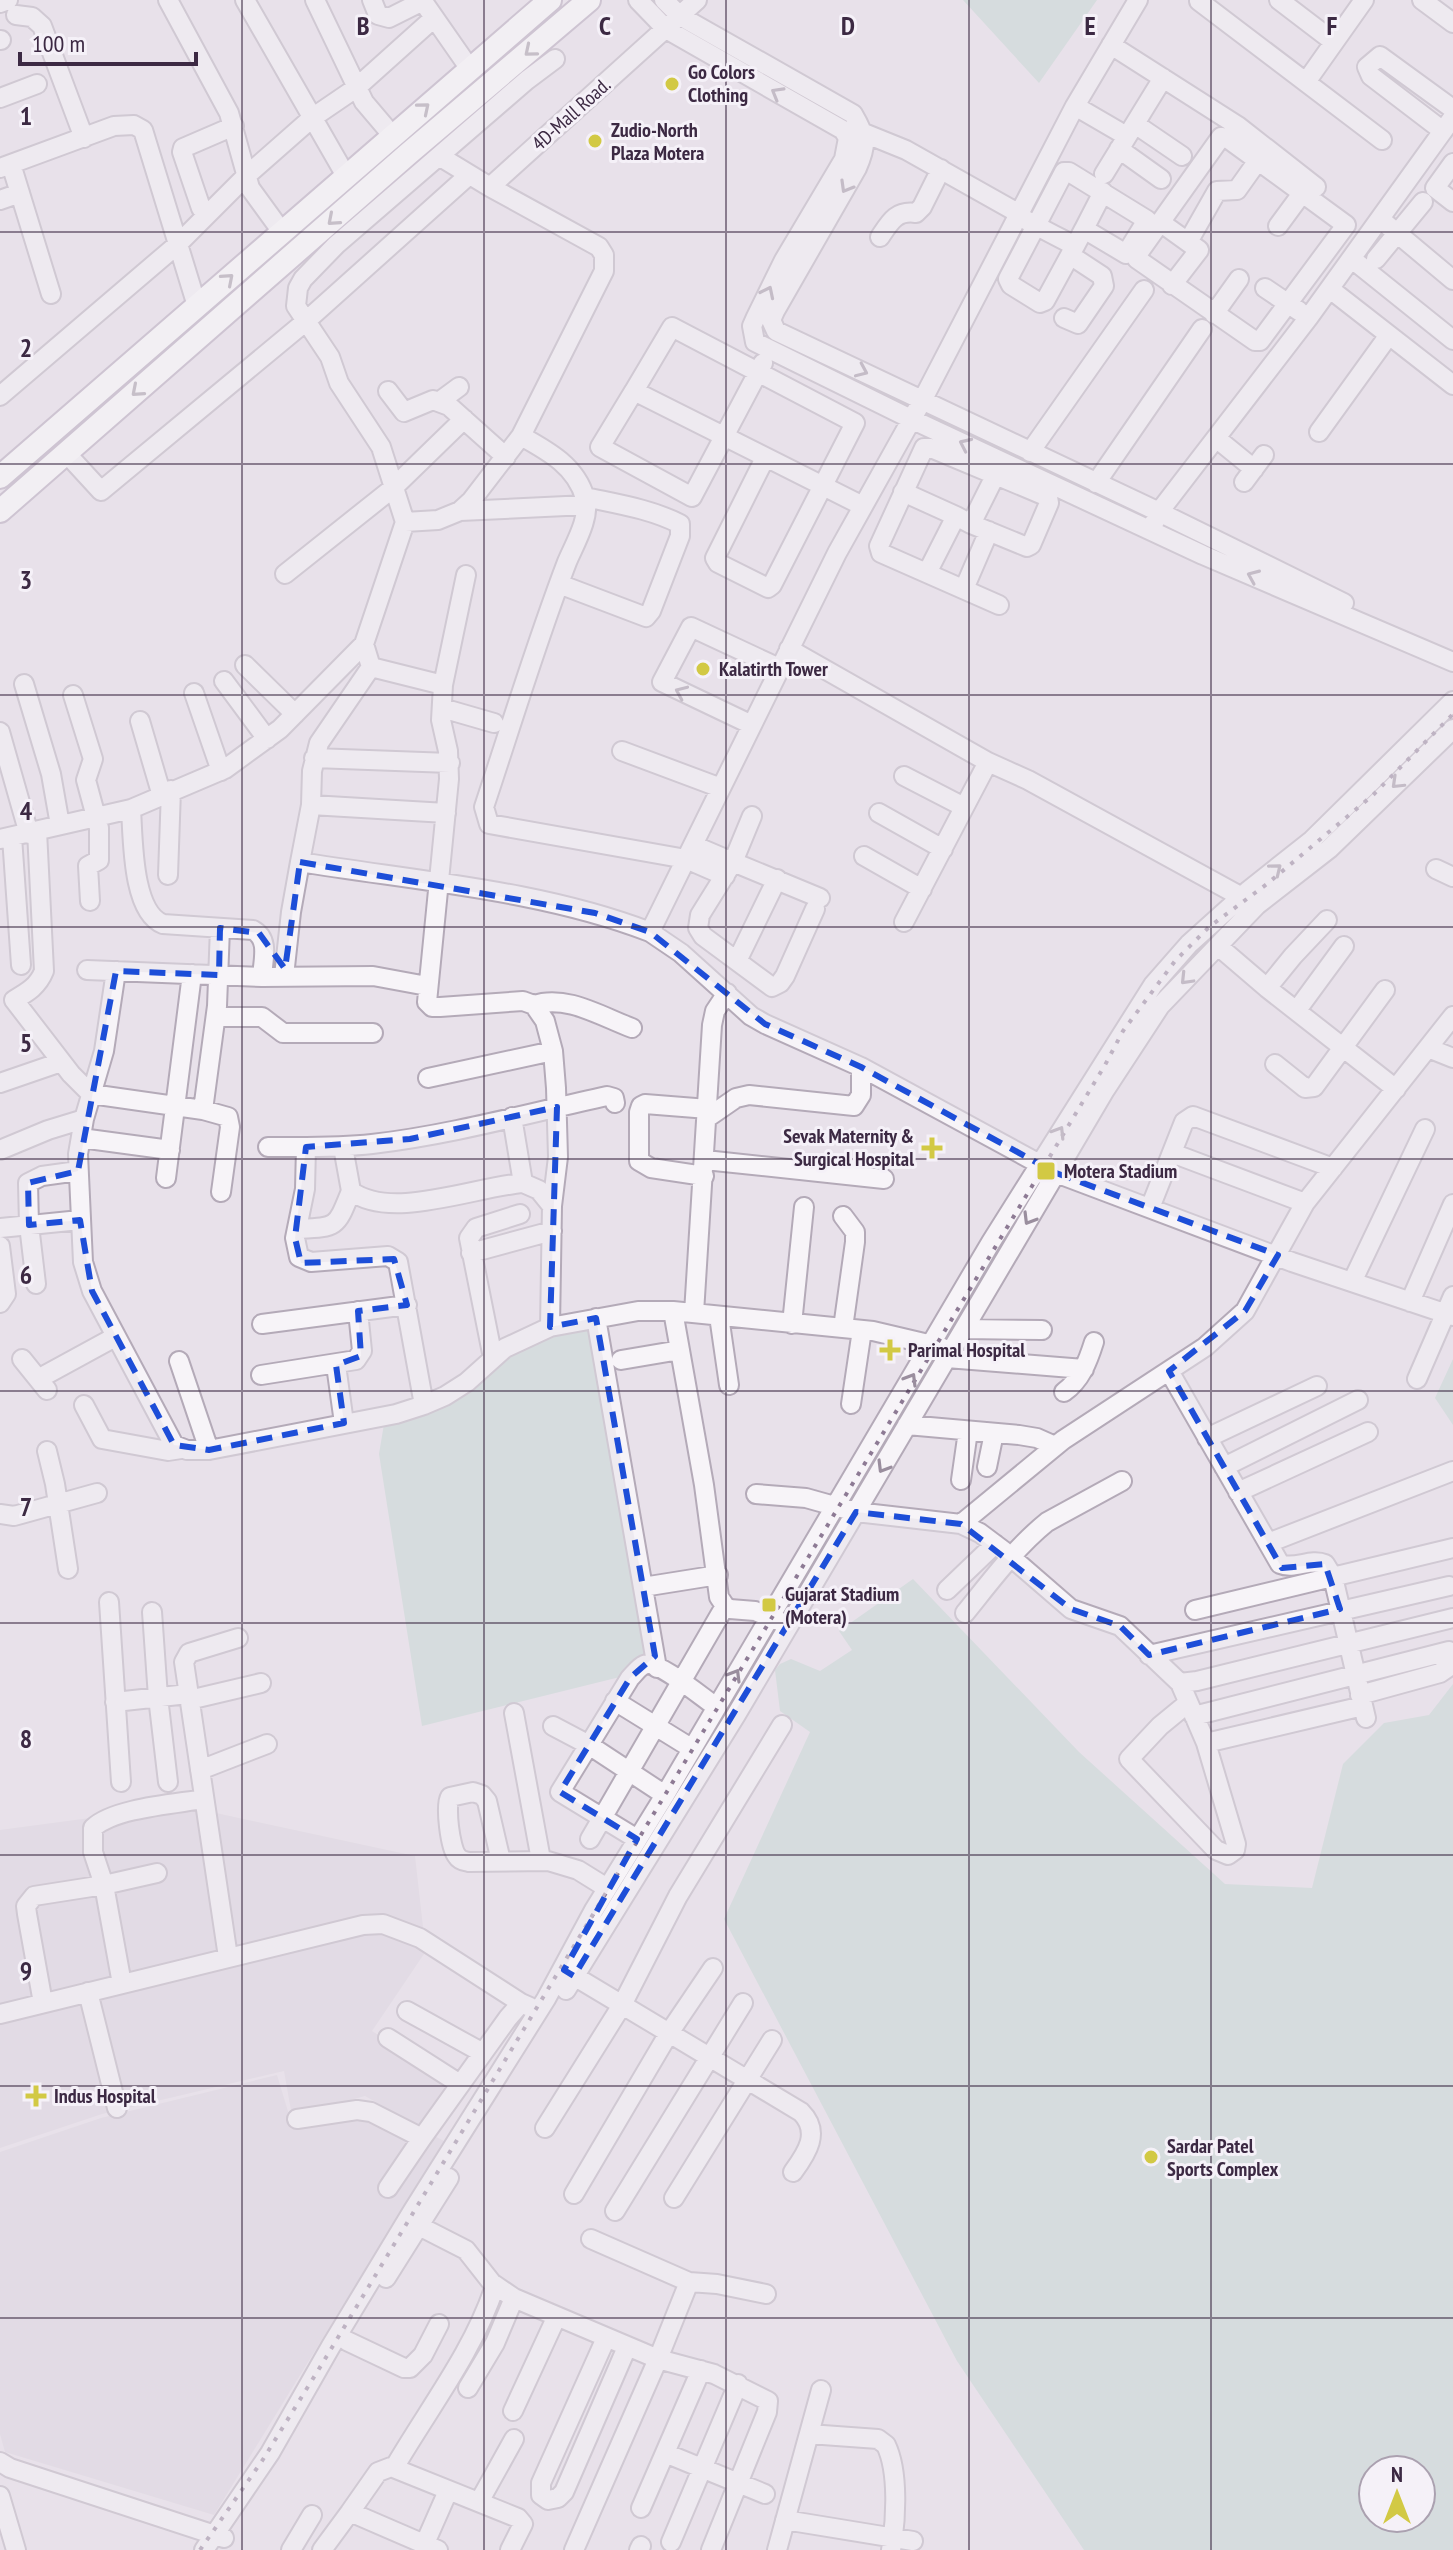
<svg xmlns="http://www.w3.org/2000/svg" width="1453" height="2550" viewBox="0 0 1453 2550" font-family="'PT Sans Narrow',sans-serif">
<rect width="100%" height="100%" fill="#e8e1ea"/>
<path fill="#dcd3df" d="M213 1790 216 1813 415 1856 424 1936 398 1924 0 2009V1830L90 1818 200 1791Z
M384 1928 428 1948 372 2031 456 2085 426 2130 365 2096 292 2116 284 2071 102 2114 0 2148V2019Z
M277 2075 290 2118 365 2100 444 2141 214 2515 5 2452 0 2434V2152L101 2118Z"/>
<path fill="#c2d4d1" fill-rule="evenodd" d="M963 0H1097L1039 83Z
M596 1326 659 1660 628 1675 422 1726 379 1454 384 1424 537 1337Z
M1453 1359V1425L1435 1398Z
M913 1579 1079 1752 1225 1884 1312 1888 1343 1764 1384 1723 1429 1715 1453 1684V2550H1084L957 2361 724 1919 810 1732 780 1711 775 1670 780 1664 791 1659 820 1671 852 1650 839 1631ZM1373 2470H1421V2518H1373Z"/>
<g fill="none" stroke-linecap="round" stroke-linejoin="round">
<g stroke="#b4aab8" stroke-width="22">
<path id="minor" d="M168 0 229 113 250 188 282 232
M245 0 346 176
M315 0 364 102 392 135
M372 0 378 15 389 18 423 1
M422 0 470 69
M638 0 666 29 843 130 848 138 844 159 784 260 756 317 752 326 755 342 911 419 1203 555 1453 662
M664 0 680 16 853 114C866 136 868 143 857 168L775 311 771 320 776 331 1159 512 1344 603
M1138 0 1075 106 923 399 837 553 650 932 681 953 751 1016 765 1024 861 1067 1056 1173 1292 1262 1453 1316
M1279 0 1334 42
M1422 0 1453 23
M1199 1 1382 140
M0 3 8 0
M16 15 32 17 42 26 84 138
M0 40H1
M1111 45 1238 126 1316 187
M1306 82 1364 0
M0 98 37 84
M1075 106 1118 131
M1135 124 1182 156
M1443 131 1371 76 1367 67 1380 56 1453 109
M854 136 864 133 906 150 1018 213
M1221 137 1227 138 1346 225 1260 341H1255L1137 259V255Z
M1119 149 1161 179
M439 156 490 187 697 0
M1453 163 1435 188 1453 202
M11 164 51 294
M0 168 114 126 134 125 143 130 197 306
M1104 174 1163 78
M0 200 20 193
M201 208 182 152 183 148 234 126
M1017 215C1036 226 1056 236 1075 246L1045 301 1040 303 1011 285 1008 279 1064 172H1069L1147 220 1126 254 1084 229 1075 246
M1380 219 1453 280
M1160 222 1199 250 1172 285
M1278 226 1303 192
M1084 229 1103 192
M880 237C890 222 896 210 916 213L922 207 941 169
M1188 242 1217 191 1237 190 1264 152
M1352 259 1453 340
M1376 259 1423 202
M1265 288 1299 311
M1330 289 1453 385
M1214 314 1239 279
M1064 318 1078 324 1104 286 1102 276 1070 255
M763 363 692 497 600 447 634 391 863 506
M388 391 404 412 433 400 449 406 506 457
M634 391 672 327 855 423 772 585 768 588 718 563 715 558 765 458
M0 396 178 244 245 177 312 118 356 88 434 18
M440 401 459 387
M1319 432 1389 335
M521 436C548 451 576 466 585 498 591 517 574 545 567 562 536 643 511 726 484 807L489 824 686 859 725 876
M1216 438 1254 469
M1030 452 1144 290
M67 454 101 491 305 322 469 175
M1244 482 1264 455
M1096 483 1202 329
M903 492 956 516
M460 511 587 505
M405 522 438 520 460 511 471 501 521 436 604 271V255L599 247 490 187
M1154 523 1159 512 1309 317 1453 117
M971 524 1027 547 1031 545 1049 503 1048 497 931 448H924L879 546 881 553 999 605
M927 573 956 516 971 524 999 468
M285 574 393 488 464 419
M559 584 646 617 651 611 680 536V524C651 509 617 504 585 497
M964 589 989 531
M789 649 988 762 1028 780 1249 901
M245 665 295 714
M371 667 319 743 312 771 311 805 300 862C416 881 541 890 650 932
M224 681 267 739
M24 684 51 774 60 825
M443 685 466 575
M194 693 221 771
M73 695 93 759 86 780 99 828V860L88 866 90 901
M442 708 494 723
M140 721 162 796
M752 725 662 682 691 627 779 668
M0 732 29 834
M622 751 721 788
M314 758 450 763
M904 776 964 807
M311 805 446 813
M131 809C133 839 132 912 163 924L253 930C270 939 263 960 262 977L373 976 427 986
M879 813 943 849
M37 831 44 971C38 986 28 992 14 1000L71 1074 91 1094 203 1110 228 1117 230 1127 221 1192
M12 837 21 965
M0 839 131 809 225 769 280 729 364 644
M693 845 733 862 752 816
M864 856 922 889
M1436 869 1453 877
M168 875 171 790
M815 909 785 976 780 983 772 987 703 936 698 928 700 915 733 862 820 898
M904 922 988 762
M1218 946 1267 988 1396 1089
M737 961 777 879
M87 970 262 977
M116 971 104 1051 84 1119 78 1154 83 1262 92 1291 174 1445 187 1450H209L396 1414 424 1405 445 1396 467 1382 505 1348 550 1327 552 1206 558 1157 556 1088 553 1051 545 1021 534 1005 523 1001 440 1007H432L427 1002 449 779 448 751 441 720 443 685 371 667 364 644 405 522 381 447 339 383 330 357 296 306 298 288 303 279 336 245 527 80 555 59
M284 976 291 912 300 862
M1267 988 1293 956 1327 920
M534 1005C566 994 602 1017 632 1028
M1297 1010 1344 946
M216 1017H262L283 1033H373
M1428 1048 1453 1058
M1275 1064 1305 1088 1314 1087 1385 990
M428 1078 553 1051
M0 1083 61 1062
M203 1110 217 1006 220 928
M512 1117 523 1183
M707 1118 736 1098 749 1095 854 1106 861 1095V1067
M81 1138 170 1150
M268 1147C303 1147 337 1148 372 1144 451 1135 529 1113 607 1096L614 1098 615 1103
M306 1147 305 1189 295 1238 299 1257 311 1262 388 1256 398 1262 424 1405
M343 1147 351 1191C391 1221 474 1187 523 1183L539 1190 552 1206
M0 1150 48 1130 84 1119
M1172 1153 1305 1203
M705 1160 884 1179
M704 1176 651 1168 639 1161V1112L641 1106 645 1104 708 1109
M166 1178 192 974
M1150 1208 1184 1122 1193 1116 1333 1168
M0 1228 80 1220
M297 1229C338 1227 336 1228 351 1191
M0 1246 6 1294 0 1303
M471 1253 552 1231
M1352 1282 1425 1129
M36 1284 29 1225 28 1183 42 1176 78 1171
M1410 1302 1453 1204
M673 1311 704 1485 719 1597 725 1606 730 1609 755 1611 779 1621
M694 1313 712 1025 715 1011 727 993
M719 1316 729 1385
M596 1318 657 1668
M262 1324 407 1305
M792 1324 804 1207
M550 1327 638 1311H673L873 1331 941 1347
M843 1328 855 1242V1232L843 1216
M964 1329 1042 1330
M493 1358 469 1238 476 1228 520 1214
M947 1358 1084 1369
M22 1359 47 1390
M621 1360 680 1350
M179 1361 209 1450
M336 1365 344 1423
M1169 1371 1280 1564C1295 1570 1310 1558 1325 1564L1333 1577 1366 1718
M261 1375 356 1360 362 1351 358 1311
M38 1379 115 1337
M1417 1379 1453 1296
M1064 1392C1081 1380 1088 1361 1094 1342
M851 1404 862 1330
M84 1405 102 1439 168 1451 181 1449
M907 1425 1019 1435 1037 1438 1055 1446
M1207 1438 1317 1386
M47 1451 55 1484 68 1569
M987 1467 994 1433
M1224 1467 1358 1400
M961 1480 968 1431
M1238 1492 1368 1432
M756 1494 806 1498 856 1512 961 1524 1063 1440 1205 1347 1245 1311 1305 1203 1453 1016
M0 1514 14 1516 97 1493
M961 1524 980 1533 1004 1551 1071 1609 1120 1626 1180 1683 1206 1743 1236 1844 1235 1850 1228 1855 1216 1850 1129 1759 1160 1726 1188 1703
M1268 1543 1453 1471
M643 1587 718 1575
M947 1590 995 1544
M109 1602 121 1782
M1195 1610 1453 1548
M152 1612 158 1697 168 1782
M965 1613C991 1581 1015 1548 1047 1522L1122 1481
M1149 1655 1449 1586
M1180 1683 1197 1681 1453 1618
M1360 1695 1440 1673 1453 1664
M189 1700 261 1683
M615 1701 691 1748
M115 1702 188 1694
M514 1713 541 1860
M1194 1716 1449 1651 1453 1654
M553 1726 589 1745 665 1795
M1206 1743 1363 1706
M200 1770 267 1744
M590 1839 725 1606
M637 1839 560 1792 630 1678C634 1674 639 1667 644 1665 657 1659 703 1698 715 1706
M501 1861 487 1801 482 1795 473 1792 450 1797C445 1805 450 1848 457 1856 460 1861 465 1861 469 1862L548 1861 578 1870 607 1888
M228 1957 184 1662 189 1653 238 1638
M564 1970 801 2112C821 2132 807 2153 793 2172
M122 1984 104 1885 93 1852V1828C114 1808 175 1804 204 1799
M566 1990 736 1715 1105 1090 1160 1006 1257 905 1329 849 1453 729
M88 1992 117 2108
M43 2003 27 1914 26 1906 34 1896 104 1885 157 1873
M407 2011 483 2053
M0 2014 363 1925 383 1924 420 1938 521 2003
M388 2038 460 2084
M297 2119 357 2110 371 2112 422 2138 388 2188
M545 2128 622 2005 678 1896 782 1725
M422 2138 508 2018 521 2003 530 2007
M574 2194 669 2033 713 1968
M674 2198 772 2040
M615 2211 743 2003
M419 2226 466 2250 492 2283 514 2298 658 2359 574 2550
M591 2239 689 2282 658 2359 714 2374 768 2401 767 2412 711 2550
M386 2278 449 2178
M689 2282 717 2284 766 2294
M606 2338 541 2483V2495L548 2500 558 2498 564 2492 627 2347
M347 2341 404 2368H410L423 2355 439 2324
M468 2388 495 2343 514 2298
M513 2411 556 2318
M809 2434 878 2439 886 2445C899 2472 896 2521 891 2550
M665 2453 765 2494
M0 2462 10 2468 224 2538
M394 2468C429 2408 473 2352 495 2286
M0 2496 16 2550
M479 2502 514 2439
M641 2508 701 2370
M350 2512 378 2472 391 2467 518 2518 523 2524 510 2550
M785 2520 913 2541
M671 2542 738 2384
M204 2550 270 2453 331 2346 412 2212 546 1999 594 1910 665 1795 991 1242 1153 985 1189 944 1249 890 1312 840 1453 701
M291 2550 312 2515
M322 2550 350 2512 438 2550
M422 2550 448 2491
M639 2550 641 2546
M777 2550 821 2390"/>
</g>
<g stroke="#afa0b6" stroke-width="26">
<path id="major" d="M0 477 550 0
M0 511 408 154 589 0"/>
</g>
<use href="#minor" stroke="#f7f4f8" stroke-width="18"/>
<use href="#major" stroke="#fff" stroke-width="22"/>
<path stroke="#8d7a94" stroke-width="4" stroke-dasharray="4 8" stroke-linecap="butt" d="M200 2550 262 2461 322 2364 1105 1065 1123 1031 1175 961 1209 927 1267 884 1373 795 1453 714"/>
</g>
<defs><path id="oneway-chevron" d="M-2-3.5L2.5 0L-2 3.5" fill="none" stroke-width="1.6" stroke-linecap="round" stroke-linejoin="round" transform="scale(2)"/></defs>
<g stroke="#9e94a1">
<use href="#oneway-chevron" transform="translate(530 51) rotate(140)"/>
<use href="#oneway-chevron" transform="translate(424 108) rotate(-40)"/>
<use href="#oneway-chevron" transform="translate(333 220) rotate(139)"/>
<use href="#oneway-chevron" transform="translate(228 279) rotate(-41)"/>
<use href="#oneway-chevron" transform="translate(137 391) rotate(139)"/>
</g>
<g stroke="#9a8e9e">
<use href="#oneway-chevron" transform="translate(777 93) rotate(-150)"/>
<use href="#oneway-chevron" transform="translate(846 187) rotate(120)"/>
<use href="#oneway-chevron" transform="translate(768 292) rotate(-64)"/>
<use href="#oneway-chevron" transform="translate(862 371) rotate(24)"/>
<use href="#oneway-chevron" transform="translate(965 444) rotate(-155)"/>
<use href="#oneway-chevron" transform="translate(1253 576) rotate(-157)"/>
<use href="#oneway-chevron" transform="translate(681 692) rotate(-156)"/>
<use href="#oneway-chevron" transform="translate(1397 783) rotate(136)"/>
<use href="#oneway-chevron" transform="translate(1276 869) rotate(-39)"/>
<use href="#oneway-chevron" transform="translate(1186 979) rotate(134)"/>
<use href="#oneway-chevron" transform="translate(1059 1132) rotate(-58)"/>
<use href="#oneway-chevron" transform="translate(1029 1219) rotate(121)"/>
<use href="#oneway-chevron" transform="translate(911 1379) rotate(-59)"/>
<use href="#oneway-chevron" transform="translate(883 1467) rotate(121)"/>
<use href="#oneway-chevron" transform="translate(735 1675) rotate(-59)"/>
</g>
<path d="M0 0H1453V2550H0ZM300 862 595 913 650 932 765 1024 861 1067 1056 1173 1278 1255 1245 1311 1169 1371 1282 1568 1325 1564 1340 1609 1149 1655 1120 1626 1071 1609 961 1524 856 1512 574 1976 564 1970 637 1839 560 1792 630 1678 655 1656 596 1318 550 1327 557 1107 410 1139 306 1147 295 1238 301 1263 394 1259 407 1305 358 1311 361 1356 336 1365 344 1423 209 1450 174 1445 92 1291 80 1220 29 1225 28 1183 78 1171 116 971 219 975 220 928 259 933 285 969Z" fill="#e8e1ea" fill-opacity=".55" fill-rule="evenodd"/>
<path fill="none" stroke="#1d4ed8" stroke-width="6" stroke-dasharray="16 10" stroke-linejoin="round" d="M300 862 595 913 650 932 765 1024 861 1067 1056 1173 1278 1255 1245 1311 1169 1371 1282 1568 1325 1564 1340 1609 1149 1655 1120 1626 1071 1609 961 1524 856 1512 574 1976 564 1970 637 1839 560 1792 630 1678 655 1656 596 1318 550 1327 557 1107 410 1139 306 1147 295 1238 301 1263 394 1259 407 1305 358 1311 361 1356 336 1365 344 1423 209 1450 174 1445 92 1291 80 1220 29 1225 28 1183 78 1171 116 971 219 975 220 928 259 933 285 969Z"/>
<path fill="none" stroke="#3c2943" stroke-width="2" stroke-opacity="0.55" d="M242 0V2550M484 0V2550M726 0V2550M969 0V2550M1211 0V2550M0 232H1453M0 464H1453M0 695H1453M0 927H1453M0 1159H1453M0 1391H1453M0 1623H1453M0 1855H1453M0 2086H1453M0 2318H1453"/>
<g fill="#d2c944" stroke="#f5f1f8" stroke-width="3">
<circle cx="672" cy="84" r="8"/>
<circle cx="595" cy="141" r="8"/>
<circle cx="703" cy="669" r="8"/>
<path d="M928 1136h8v8h8v8h-8v8h-8v-8h-8v-8h8z"/>
<rect x="1036" y="1161" width="20" height="20" rx="4"/>
<path d="M886 1338h8v8h8v8h-8v8h-8v-8h-8v-8h8z"/>
<rect x="761" y="1597" width="16" height="16" rx="4"/>
<path d="M32 2084h8v8h8v8h-8v8h-8v-8h-8v-8h8z"/>
<circle cx="1151" cy="2157" r="8"/>
</g>
<g text-anchor="middle" stroke-width="6" stroke-linejoin="round" paint-order="stroke">
<g font-size="20" font-weight="bold" fill="#3c2943" stroke="#f5f1f8" text-anchor="start">
<text x="688" y="79">Go Colors<tspan x="688" dy="23">Clothing</tspan></text>
<text x="611" y="137">Zudio-North<tspan x="611" dy="23">Plaza Motera</tspan></text>
<text x="719" y="676">Kalatirth Tower</text>
<text x="914" y="1143" text-anchor="end">Sevak Maternity &amp;<tspan x="914" dy="23">Surgical Hospital</tspan></text>
<text x="1064" y="1178">Motera Stadium</text>
<text x="908" y="1357">Parimal Hospital</text>
<text x="785" y="1601">Gujarat Stadium<tspan x="785" dy="23">(Motera)</tspan></text>
<text x="54" y="2103">Indus Hospital</text>
<text x="1167" y="2153">Sardar Patel<tspan x="1167" dy="23">Sports Complex</tspan></text>
</g>
<g font-size="20" fill="#3c2943" stroke="#f5f1f8">
<text transform="translate(571 114) rotate(-42)" y="7">4D-Mall Road.</text>
</g>
</g>
<g font-size="26" text-anchor="middle" font-weight="bold" fill="#3c2943" stroke="#f5f1f8" stroke-width="6" stroke-linejoin="round" paint-order="stroke">
<text x="363" y="35">B</text>
<text x="605" y="35">C</text>
<text x="848" y="35">D</text>
<text x="1090" y="35">E</text>
<text x="1332" y="35">F</text>
<text x="26" y="125">1</text>
<text x="26" y="357">2</text>
<text x="26" y="589">3</text>
<text x="26" y="820">4</text>
<text x="26" y="1052">5</text>
<text x="26" y="1284">6</text>
<text x="26" y="1516">7</text>
<text x="26" y="1748">8</text>
<text x="26" y="1980">9</text>
</g>
<g transform="translate(1397 2494)"><circle r="38" fill="#f5f1f8" stroke="#aba1b0" stroke-width="2"/>
<path d="M0-6L14 30L0 20L-14 30Z" fill="#d2c944"/>
<text y="-12" font-size="22" font-weight="bold" text-anchor="middle" fill="#3c2943">N</text>
</g>
<path d="M20 52v12h176v-12" fill="none" stroke="#3c2943" stroke-width="4"/>
<text x="32" y="52" font-size="24" fill="#3c2943" stroke="#f5f1f8" stroke-width="6" paint-order="stroke">100 m</text>
</svg>
